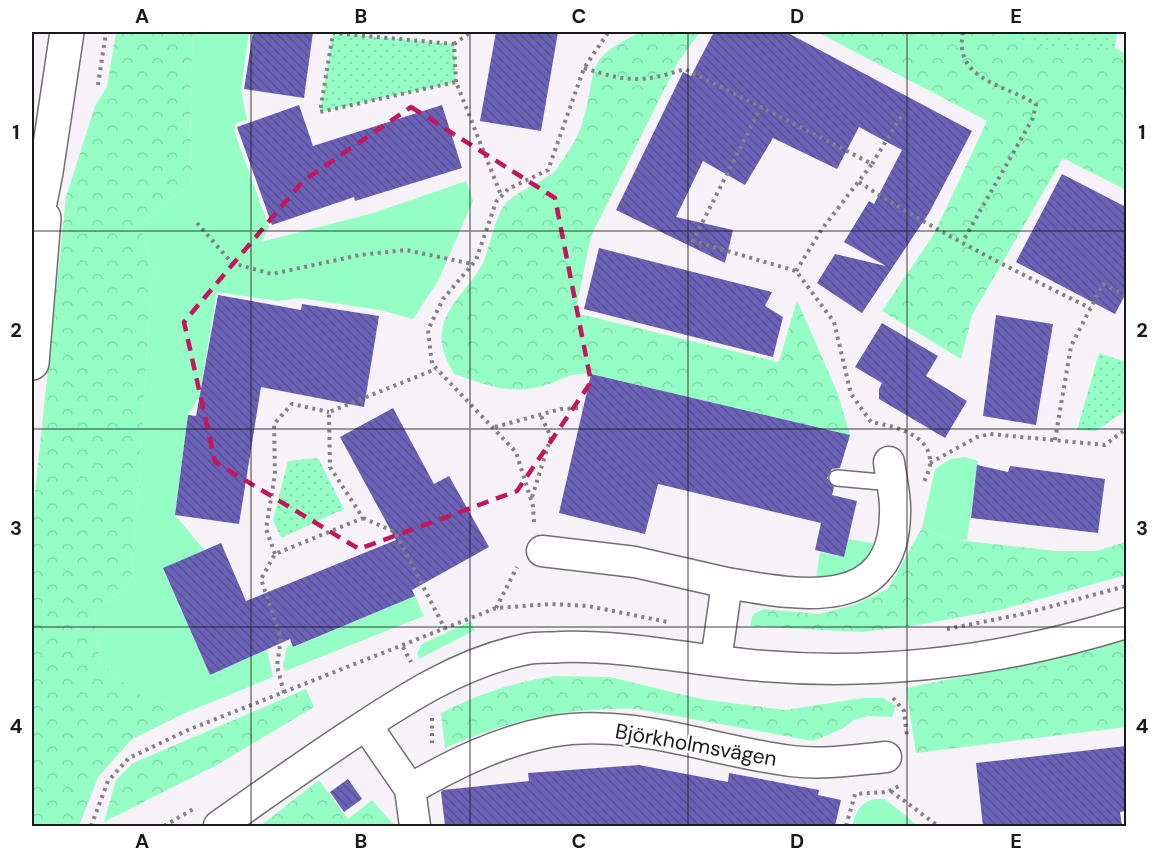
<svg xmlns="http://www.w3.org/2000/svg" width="1158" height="858" viewBox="0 0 1158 858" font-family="'DM Sans',sans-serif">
<defs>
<pattern id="forest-crowns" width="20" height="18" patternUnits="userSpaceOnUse" patternTransform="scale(1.5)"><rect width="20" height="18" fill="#94fec5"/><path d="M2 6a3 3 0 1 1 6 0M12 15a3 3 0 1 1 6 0" fill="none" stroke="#7fd9a9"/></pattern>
<pattern id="park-dots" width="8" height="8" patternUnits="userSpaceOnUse" patternTransform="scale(1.5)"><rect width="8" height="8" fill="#94fec5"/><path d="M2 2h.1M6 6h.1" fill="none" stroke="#7fd9a9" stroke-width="1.8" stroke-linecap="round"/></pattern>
<pattern id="building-back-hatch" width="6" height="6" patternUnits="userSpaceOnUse" patternTransform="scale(1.5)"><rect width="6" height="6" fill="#6b62b7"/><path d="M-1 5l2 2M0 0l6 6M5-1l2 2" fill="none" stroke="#575094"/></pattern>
</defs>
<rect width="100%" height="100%" fill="#f6f2f7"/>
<path fill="#94fec5" d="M193 32H249L241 90 247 120 236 123 234 131 269 227 261 242 373 213 466 181 473 201 438 281 413 319 380 310 300 298 277 301 217 292 199 397 188 415 175 515 204 550 163 569 210 675 267 649 273 677 185 713 135 692 100 663 94 613 131 581 153 267 140 224 192 182 190 99Z
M965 457 978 461 967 540 949 539 922 528 935 469 950 459Z
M848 539 873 543C870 570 839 579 816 577L820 552 843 557Z
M415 596 424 616 285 671 283 666 287 647 292 643 294 647Z
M471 621 475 630 419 659 417 653 422 644Z
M875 799H885L918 826H852C857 812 858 803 875 799Z"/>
<path fill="url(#forest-crowns)" d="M116 32H193L190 99 192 182 140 224 153 267 131 581 94 613 100 663 135 692 185 713 132 739 98 777 79 826H32V521L66 197 95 106 107 87Z
M642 32H700L678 62 591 236 575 313 779 362 797 300 838 394 850 435 591 374C567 372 566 379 546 385 510 396 487 385 454 374 447 361 439 346 442 331 446 305 470 287 482 265 490 249 495 214 507 202 518 191 552 177 556 170 564 157 576 142 581 127 600 72 578 60 642 32Z
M817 32H989L1048 48H1115L1126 54V190L1063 158 972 315 961 359 882 311 934 234 987 121Z
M922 528 949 539 1057 551H1097L1126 542V575L1004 609 918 625 863 632 750 626 753 614 764 609 818 614 854 605 888 589Z
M1126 636V727L916 753 906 688 1039 661Z
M555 676 610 677 701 699 785 710 863 698H883L896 706 892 717 868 716 854 720 842 729 813 741 637 709C568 707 508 720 445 748L441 713C479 694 514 682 555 676Z
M306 689 314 707 215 766 104 822 116 780 133 763Z
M319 780 348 819 372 800 395 826H260Z"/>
<path fill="url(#park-dots)" d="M989 32H1117L1115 48H1048Z
M333 33 454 44 456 82 320 112Z
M1099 353 1126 362V410L1096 431 1077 430Z
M318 458 344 509 281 538 273 520 288 461Z"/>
<path fill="url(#building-back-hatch)" d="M253 32H313L304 98 244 89Z
M496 32H558L541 131 480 121Z
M714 32H786L972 131 929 213 862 313 817 283 835 254 886 266 844 242 869 201 874 204 902 150 859 127 837 169 773 138 745 185 703 161 676 217 733 230 725 263 616 210 683 72 691 76Z
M299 105 313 146 442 105 462 168 355 201 354 197 272 225 237 127Z
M1062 174 1126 207V293L1115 314 1016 262Z
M599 248 772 292 765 306 783 317 773 357 584 309Z
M218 295 301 310 302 304 379 316 364 407 261 387 239 524 175 515 188 415 196 416Z
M996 315 1053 324 1036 425 983 416Z
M882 323 938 356 926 376 967 401 945 438 879 399V389L882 383 855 367Z
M591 374 850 435 840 468 832 469 827 478 834 487 832 495 857 501 844 557 815 550 821 523 658 484 645 534 559 513Z
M393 408 434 484 449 476 489 547 412 590 415 596 293 647 290 639 210 675 163 568 221 543 246 601 396 540 340 437Z
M977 465 1008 472 1010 466 1105 479 1098 533 971 518Z
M1126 746V811L1120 812 1122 826H983L976 763Z
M639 765 728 782 729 773 819 790 818 795 841 800 835 826H445L441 792 443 790 529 781 528 773Z
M348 779 362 799 344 812 330 792Z"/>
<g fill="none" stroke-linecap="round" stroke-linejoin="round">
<g stroke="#726f73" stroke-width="18">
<path id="lane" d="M837 478 892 483"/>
</g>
<g stroke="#726f73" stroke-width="33">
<path id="street" d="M542 551 635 562 727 583
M716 661 727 583C796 595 894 615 895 513 896 496 891 479 889 462
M366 725 410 789 415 826
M410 789C454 764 498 742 549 732 631 717 711 751 791 761 823 765 855 760 886 757
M219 826C261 796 303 767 346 738 402 701 460 662 527 649 538 647 550 648 561 647 629 645 696 661 763 666 886 676 1010 659 1126 623"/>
</g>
<g stroke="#726f73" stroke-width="36">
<path id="secondary" d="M32 243 46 172 67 32
M32 363 44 218"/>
</g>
<path stroke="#838184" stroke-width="4" stroke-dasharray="3 4.5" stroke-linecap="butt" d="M963 32C953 80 1004 84 1036 104L1033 118 963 241
M454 44 471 32
M584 68C628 82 641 83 685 69L761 107
M456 82 454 44 333 33 320 112 456 82 501 195
M98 85 106 32
M872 164 902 115
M859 182C933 230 1011 269 1090 308
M197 223 232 263 272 274 360 255 406 250 472 264
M796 271 822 229 872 164 761 107 693 241 796 271 834 322 851 394 871 422C893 426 932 434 930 464 930 469 926 477 924 482
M495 427 561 409 583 408
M1055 440 1071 346 1103 284 1126 296
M930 463 977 437 990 434 1105 445 1126 429
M532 497 551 437 541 416
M363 518 395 532 445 629
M534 522 533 506 516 452 432 364 428 330 443 299 476 260 496 202 508 189 548 170 584 68 607 34 612 32
M275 554 266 529 275 474 274 424 292 404 329 412
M496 608 517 567
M947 629 1023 614 1126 586
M403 647 411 662
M284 693 277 666 281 638 261 579 275 554 363 518 330 467 329 412 436 369
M893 698 904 711 907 737
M432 718V743
M891 791 938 826
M91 826 108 781 129 758 188 730 496 608 552 604 588 606 668 622
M164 826 195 808
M846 826 855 794 887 792 899 786"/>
<use href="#lane" stroke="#fff" stroke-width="15"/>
<use href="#street" stroke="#fff" stroke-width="30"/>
<use href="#secondary" stroke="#fff" stroke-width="33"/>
</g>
<path fill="none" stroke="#c2185b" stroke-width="4.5" stroke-dasharray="12 8" stroke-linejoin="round" d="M411 107 555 198 591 382 517 491 359 549 215 462 184 322 303 181Z"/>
<path fill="none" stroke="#1a191b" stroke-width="1.5" stroke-opacity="0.55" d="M251 32V826M470 32V826M688 32V826M907 32V826M32 231H1126M32 429H1126M32 627H1126"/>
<g text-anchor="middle" stroke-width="4.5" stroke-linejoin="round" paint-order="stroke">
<g font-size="21" fill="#1a191b" stroke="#fff">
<text transform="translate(696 745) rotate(10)" y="7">Björkholmsvägen</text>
</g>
</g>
<rect width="1158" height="858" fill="none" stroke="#ffffff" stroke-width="66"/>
<rect x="33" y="33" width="1092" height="792" fill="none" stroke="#1a191b" stroke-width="2"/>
<g font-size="20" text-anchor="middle" font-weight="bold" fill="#1a191b">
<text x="142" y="23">A</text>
<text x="361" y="23">B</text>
<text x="579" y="23">C</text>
<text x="797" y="23">D</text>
<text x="1016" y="23">E</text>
<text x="16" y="139">1</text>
<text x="1142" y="139">1</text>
<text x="16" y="337">2</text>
<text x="1142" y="337">2</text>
<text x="16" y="535">3</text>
<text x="1142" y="535">3</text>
<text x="16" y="733">4</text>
<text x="1142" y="733">4</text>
<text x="142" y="848">A</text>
<text x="361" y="848">B</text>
<text x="579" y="848">C</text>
<text x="797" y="848">D</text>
<text x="1016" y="848">E</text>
</g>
</svg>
